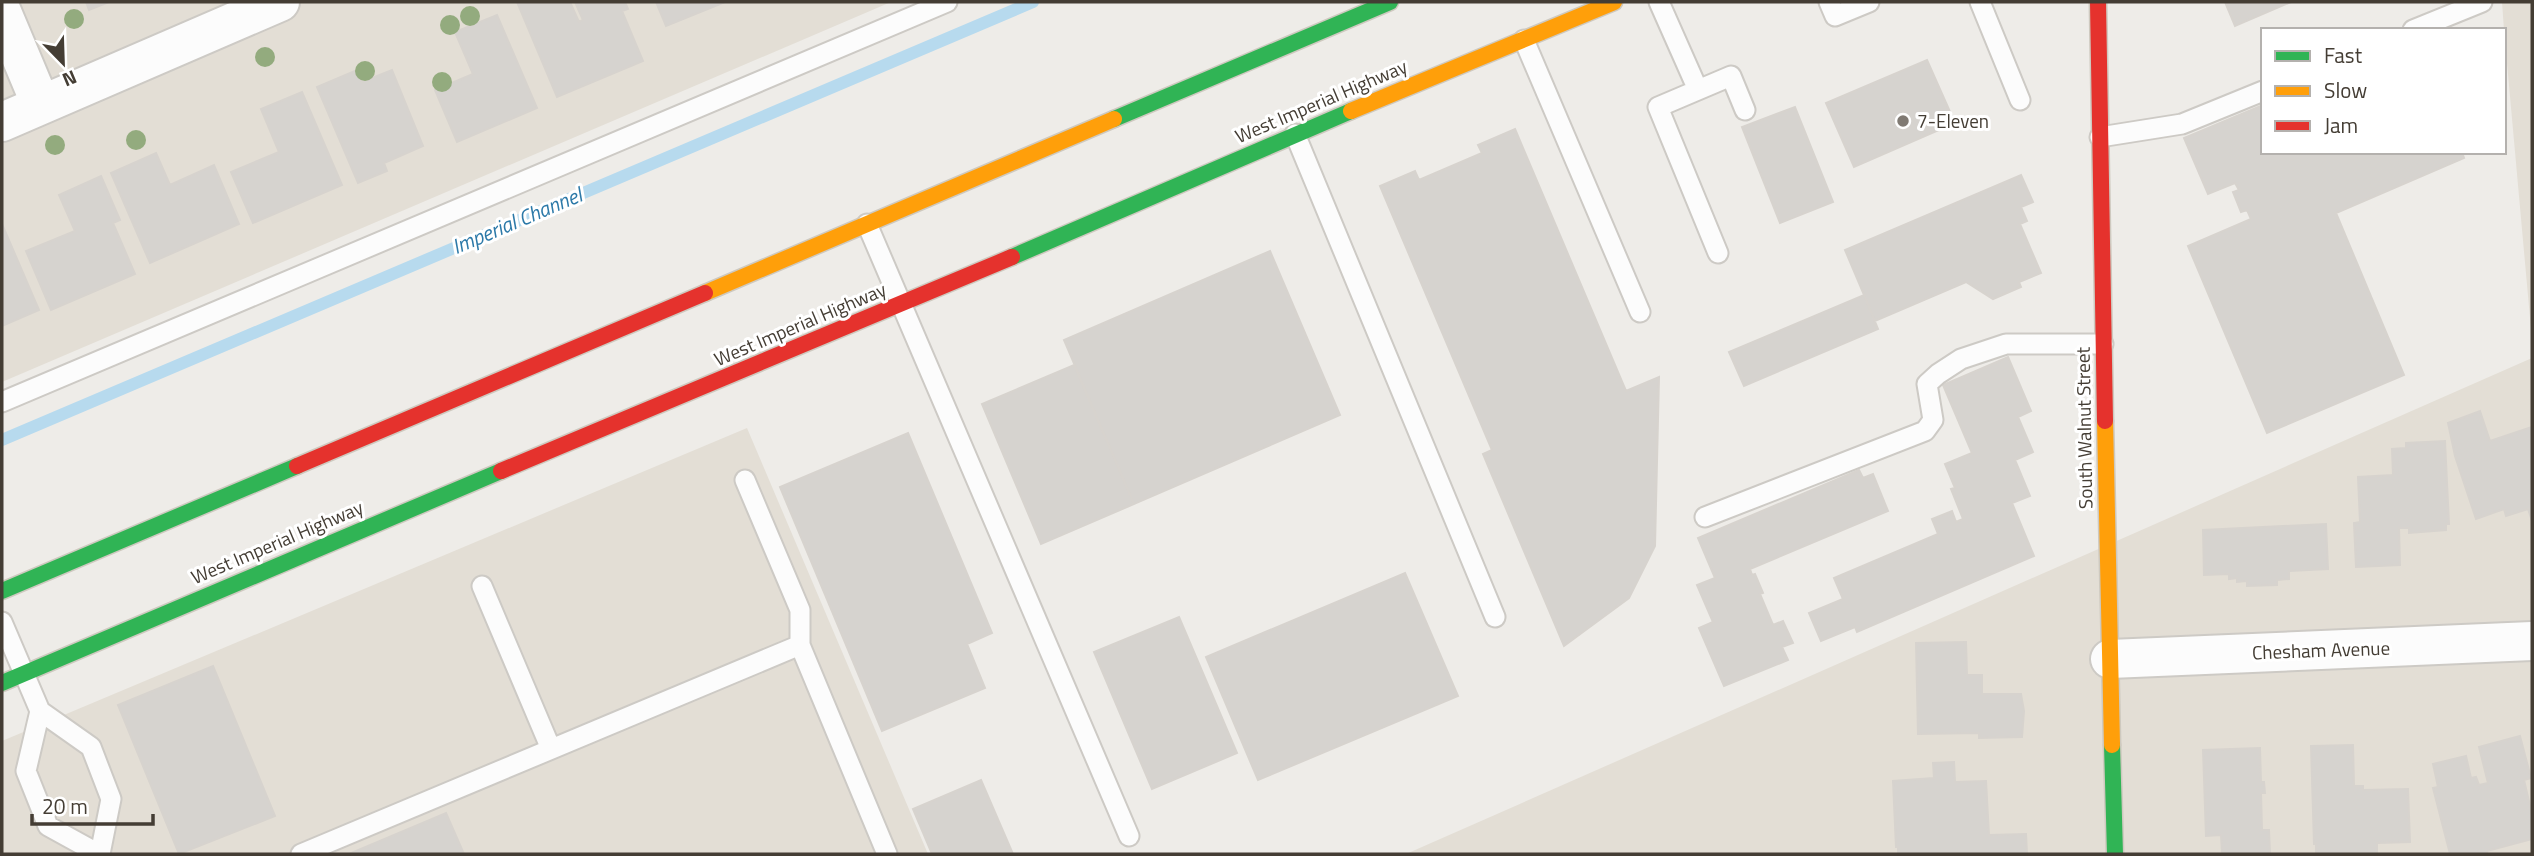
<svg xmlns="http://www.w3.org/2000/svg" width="2534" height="856" viewBox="0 0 2534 856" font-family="'Titillium Web',sans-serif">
<rect width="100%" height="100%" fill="#eeece8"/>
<path fill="#e3ded5" d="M2 2H891L2 382Z
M2502 2H2532V340L2504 30Z
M2532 358V854H1406Z
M747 428 928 854H2V741Z"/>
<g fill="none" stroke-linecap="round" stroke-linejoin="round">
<path stroke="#b7daee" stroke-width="12" d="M2 440 1033 2"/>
</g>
<path fill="#d6d3cf" stroke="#d7d3ce" stroke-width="2" d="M86 2H109L89 10Z
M517 2H570L579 22 583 20 575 2H625L628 9 622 11 643 61 557 97Z
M656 2H725L666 26Z
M2225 2H2291L2235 26Z
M497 15 537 108 457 142 435 90 473 74 455 32Z
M1927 60 1955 123 1854 167 1826 103Z
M357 70 362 82 392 70 423 146 384 163 387 171 358 183 317 87Z
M302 92 342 185 253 223 231 172 279 152 261 109Z
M2263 105V152H2462L2464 158 2336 213 2404 375 2267 433 2188 246 2251 219 2247 210 2241 212 2233 192 2239 190 2235 183 2208 194 2184 138Z
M1795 107 1833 202 1780 223 1742 127Z
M1515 129 1626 391 1659 377 1655 546 1629 598 1564 646 1483 454 1492 450 1380 186 1415 171 1419 180 1482 153 1478 145Z
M156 153 170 185 214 165 239 224 150 263 111 173Z
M2021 175 2033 202 2021 207 2027 221 2020 224 2041 273 2019 282 2021 287 1993 299 1966 282 1875 321 1845 250Z
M101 176 120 220 113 223 135 274 51 310 26 251 75 231 59 195Z
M2 224 39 310 2 326Z
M1270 251 1340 415 1134 504 1064 340Z
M1864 295 1878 329 1744 386 1729 352Z
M2008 357 2031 411 2018 417 2033 452 2015 460 2030 496 2012 503 2034 556 1857 632 1855 627 1821 641 1809 613 1843 599 1834 578 1938 534 1932 519 1952 511 1956 522 1963 519 1951 489 1955 488 1945 464 1972 453 1943 385Z
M1074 365 1134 504 1041 544 982 404Z
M2480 411 2490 441 2532 427V521L2528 509 2506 516 2504 509 2476 519 2455 456 2448 423Z
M908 433 992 633 967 644 985 688 882 731 780 487Z
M2445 441 2449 524H2446V530L2409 533V528H2399L2400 565 2356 567 2354 523 2360 522 2358 477 2393 475 2392 449 2406 448V443Z
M1859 470 1863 478 1873 474 1888 511 1750 569 1752 575 1755 574 1763 593 1760 594 1773 625 1783 621 1793 643 1782 647 1788 660 1724 686 1699 628 1713 622 1697 585 1715 578 1698 538Z
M2326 524 2328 569 2289 571V579L2277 580V585L2247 586V581L2237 582V578L2229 579V574L2204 575 2203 530Z
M1405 573 1458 696 1258 780 1206 657Z
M1179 617 1237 753 1152 789 1094 652Z
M1966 642 1967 675H1982V694H2021L2024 711 2022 737 1979 738V733L1918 734 1916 643Z
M213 666 275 816 179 854 118 705Z
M2520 736 2531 778 2524 780 2532 814V839L2487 851V854H2450L2433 788 2438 787 2433 764 2466 756 2471 778 2476 777 2479 785 2488 783 2479 747Z
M2353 745 2354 786H2363V790L2408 789 2410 842 2377 843V854H2316V844H2314L2311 746Z
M2260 748 2261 782H2264L2265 793H2261L2262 830H2269L2270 854H2222L2221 835 2206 836 2203 750Z
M1954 762 1955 782 1986 781 1989 835 2026 834 2027 854H1898V847H1896L1893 781 1934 778 1933 763Z
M981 780 1013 854H932L913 809Z
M446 813 464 854H349Z"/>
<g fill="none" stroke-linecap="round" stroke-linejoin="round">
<g stroke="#cdcac5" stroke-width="23">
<path id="lane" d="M1659 2 1698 90 1658 107 1718 253
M1829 2 1835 16 1869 2
M1980 2 2020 100
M2413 30 2482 2
M1524 40 1640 312
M1698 90 1731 76 1745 110
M1295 134 1495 617
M2100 137 2182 124 2263 91
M867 224 1129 836
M2 402 947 2
M745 480 800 610V645
M1705 517 1925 431 1933 420 1927 384 1938 374 1961 359 2006 344H2103
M482 586 551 749
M2 622 40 711 91 747 111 799 100 854
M40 711 26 771 48 826 99 854
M301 854 800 645 887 854"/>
</g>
<g stroke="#cdcac5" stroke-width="42">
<path id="street" d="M2 12 41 105
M2 122 280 2
M2110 659 2532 641"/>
</g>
<g stroke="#cec9bf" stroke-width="19">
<path id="fast" d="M1114 119 1390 2
M1012 257 1351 111
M2 591 297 466
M2 683 501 471
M2112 745 2115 854"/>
</g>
<g stroke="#cec9bf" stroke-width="19">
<path id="slow" d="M1351 111 1614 2
M705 293 1114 119
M2105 421 2112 745"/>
</g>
<g stroke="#cec9bf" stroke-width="19">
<path id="jam" d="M2098 2 2105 421
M297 466 705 293
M501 471 1012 257"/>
</g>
<use href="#lane" stroke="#fcfcfc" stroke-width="19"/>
<use href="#street" stroke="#fcfcfc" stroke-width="38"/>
<use href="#fast" stroke="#30b455" stroke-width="16"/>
<use href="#slow" stroke="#ff9f0a" stroke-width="16"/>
<use href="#jam" stroke="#e5322d" stroke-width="16"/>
</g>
<g fill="#93ab7e">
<circle cx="470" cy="16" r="10"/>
<circle cx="74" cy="19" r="10"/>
<circle cx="450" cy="25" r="10"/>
<circle cx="265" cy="57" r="10"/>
<circle cx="365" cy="71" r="10"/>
<circle cx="442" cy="82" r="10"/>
<circle cx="136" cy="140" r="10"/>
<circle cx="55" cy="145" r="10"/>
</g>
<circle fill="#807a73" stroke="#fff" stroke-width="2.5" cx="1903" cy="121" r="7"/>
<g text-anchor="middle" stroke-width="6" stroke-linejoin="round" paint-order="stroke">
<g font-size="19" fill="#443d34" stroke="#fff">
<text transform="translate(1321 101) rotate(-23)" y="7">West Imperial Highway</text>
<text transform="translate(800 324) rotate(-23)" y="7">West Imperial Highway</text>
<text transform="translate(2084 428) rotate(-91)" y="7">South Walnut Street</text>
<text transform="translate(277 542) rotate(-23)" y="7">West Imperial Highway</text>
<text transform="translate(2321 650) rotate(-2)" y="7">Chesham Avenue</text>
</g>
<g font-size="19" fill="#443d34" stroke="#fff" text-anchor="start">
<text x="1917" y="128">7-Eleven</text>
</g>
<g font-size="21" font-style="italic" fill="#2c79a8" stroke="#fff">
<text transform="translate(517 221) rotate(-23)" y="7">Imperial Channel</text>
</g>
</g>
<rect width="2534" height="856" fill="none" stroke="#443d34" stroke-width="7"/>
<rect x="2261" y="28" width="245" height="126" fill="#ffffff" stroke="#b4b1ae" stroke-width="2"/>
<rect x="2275" y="51" width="35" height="10" fill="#30b455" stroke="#b4b1ae" stroke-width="2"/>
<text x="2324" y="63" font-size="21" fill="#443d34">Fast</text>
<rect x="2275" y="86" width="35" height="10" fill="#ff9f0a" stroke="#b4b1ae" stroke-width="2"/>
<text x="2324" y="98" font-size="21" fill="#443d34">Slow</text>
<rect x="2275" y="121" width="35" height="10" fill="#e5322d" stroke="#b4b1ae" stroke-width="2"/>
<text x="2324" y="133" font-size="21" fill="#443d34">Jam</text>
<g transform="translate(63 63) rotate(157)" stroke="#ffffff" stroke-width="5" paint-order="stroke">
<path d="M0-5L12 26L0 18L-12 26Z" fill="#443d34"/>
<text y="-10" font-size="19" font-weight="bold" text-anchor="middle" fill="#443d34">N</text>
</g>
<path d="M32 814v10h121v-10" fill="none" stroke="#443d34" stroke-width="3.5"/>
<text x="42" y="814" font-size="21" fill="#443d34" stroke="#ffffff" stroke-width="5" paint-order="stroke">20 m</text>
</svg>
